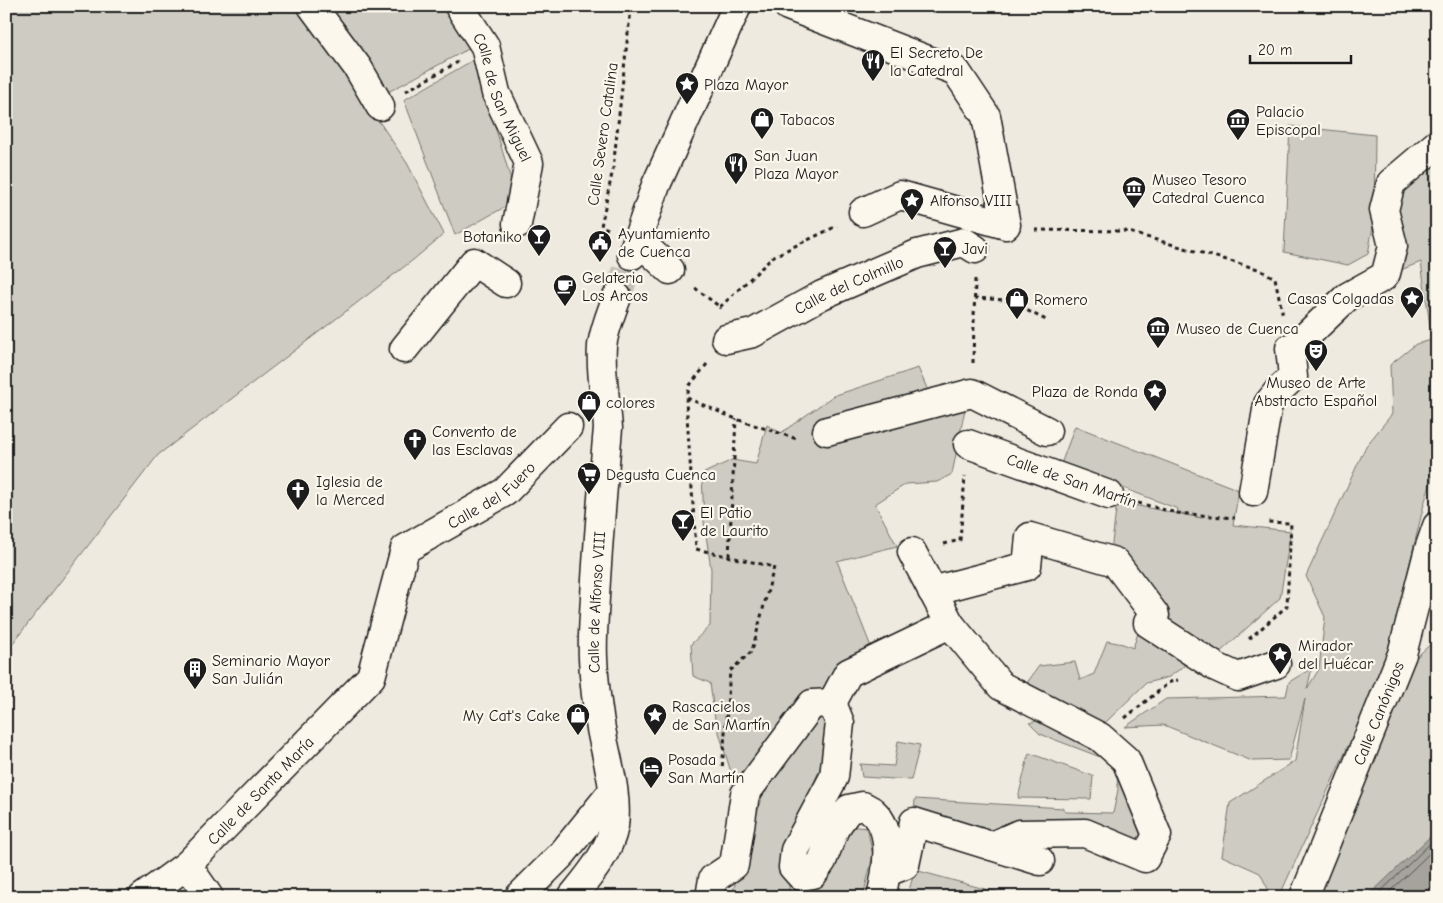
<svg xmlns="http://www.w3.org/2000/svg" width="1443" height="903" viewBox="0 0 1443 903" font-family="'Comic Neue',sans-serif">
<rect width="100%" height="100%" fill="#eeeadf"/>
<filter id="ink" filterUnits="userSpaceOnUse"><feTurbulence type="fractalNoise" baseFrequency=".02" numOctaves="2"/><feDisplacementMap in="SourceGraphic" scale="10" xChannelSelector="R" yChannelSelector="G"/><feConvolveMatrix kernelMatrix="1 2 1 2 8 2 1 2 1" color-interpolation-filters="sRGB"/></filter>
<g filter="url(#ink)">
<path fill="#ceccc2" stroke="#75746f" d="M6 6H300L309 17 407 163 444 234 413 260 158 455 6 652Z
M333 6H446L470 48 388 92 326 11Z
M475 59 517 200 455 235 404 100Z
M1290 126 1375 135 1374 221 1368 254 1348 265 1284 252Z
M1437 144V463L1424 504 1386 663 1279 897H1272L1260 873 1222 856 1230 803 1295 761 1305 699 1289 760 1252 761 1164 725 1125 727 1166 699 1286 696 1289 682 1312 668 1307 689 1319 669 1325 617 1306 576 1366 446 1392 414 1390 365 1416 344 1432 340 1421 262 1383 277 1384 210Z
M918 368 937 411 966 404 952 474 937 482 906 484 875 504 897 546 837 561 873 652 812 713 826 720 824 759 786 849 790 897H731L764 790 736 789 715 719 710 683 693 676 691 644 710 626 711 569 704 522 702 474 732 460 756 464 767 425 781 433 833 396Z
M1075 426 1239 490 1233 525 1291 531 1280 598 1216 656 1158 619 1111 551 1117 502 1202 518 1177 513 1178 509 1061 464Z
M1138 633 1181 653 1184 666 1169 677 1146 683 1104 724 1024 687 1039 666 1075 662 1080 680 1094 674 1107 641 1123 644 1133 648Z
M1437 638V897H1308L1406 667Z
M1049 718 1125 764 1146 847 993 841 914 818 915 799 1063 808 1065 812 1113 813 1118 790 1116 763 1040 734 1029 723Z
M898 741 920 745 911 780 862 777 860 764 894 766Z
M1029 753 1093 776 1091 799 1018 798Z
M848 826 867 828 873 855 863 897H809Z
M915 870 1014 897H907Z"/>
<path fill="#a6a39d" stroke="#6f6d69" d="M1437 830V882L1421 897H1367Z"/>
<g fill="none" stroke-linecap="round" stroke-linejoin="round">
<path stroke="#535250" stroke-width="1" d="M1375 897 1437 837
M1384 897 1437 846"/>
<path stroke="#c4c1b8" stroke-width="28" stroke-dasharray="28 14" stroke-linecap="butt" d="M617 297 632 255"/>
<g stroke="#1c1c1c" stroke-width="31">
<g id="street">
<path d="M312 6 358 68 380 106"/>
<path id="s1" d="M459 6 485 46 496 93 529 163 517 224"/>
<path d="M788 6 956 71 986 116 1006 225 900 195 863 212"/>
<path d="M638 240 670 270"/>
<path id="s2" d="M726 339 753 333 822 295 917 254 964 242 975 249"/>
<path d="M404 349 474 262 506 283"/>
<path d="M827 431 972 393 1047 431"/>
<path d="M968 444 1109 495"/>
<path d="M1253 492 1268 404 1279 390 1293 377 1290 348 1298 344 1347 297 1383 277 1386 273 1393 246 1384 210 1391 183 1437 144"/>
<path d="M912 552 950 624 1001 686 1100 737 1126 760 1157 835 1145 858 1085 833 1019 834 992 846"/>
<path d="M932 591 1027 566 1030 537 1115 562 1155 615 1148 623 1216 667 1238 677 1276 664"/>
<path d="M832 703 848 673 950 624"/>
<path d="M187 865 209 897"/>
<path d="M887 872 905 865 914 822 1040 861"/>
<path id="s3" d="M143 897 187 865 371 677 405 549 505 492 568 427"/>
<path d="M519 897 562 854 613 791"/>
<path d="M710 897 713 879 734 865 745 794 812 704 832 703 840 723 834 777 795 850 793 867 801 876 813 874 822 861 835 828 849 809 863 806C866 808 870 809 873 812 895 831 887 872 881 897"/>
<path id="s4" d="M1304 897 1402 654 1429 549 1437 526"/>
</g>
</g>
<g stroke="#1c1c1c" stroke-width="31">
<g id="secondary">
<path d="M632 255 656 185 737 6"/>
<path id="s5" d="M572 897C589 876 609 853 614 826 618 793 607 761 601 729 597 706 594 681 593 658 592 638 594 617 595 597 598 541 603 484 608 428 606 400 600 373 602 346 604 330 611 313 617 297"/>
</g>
</g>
<path stroke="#1c1c1c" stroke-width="3" stroke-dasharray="4 4" stroke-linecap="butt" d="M406 91 458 62
M608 229 601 226 613 169 631 6
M1035 230 1125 231 1258 269 1275 278 1283 316
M695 288 720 307V309
M974 298 1006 300 1048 321
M720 307 774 256 837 226
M973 363 975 279
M707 364 690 385 686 401 696 549 774 567 752 651 730 671 722 770
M687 398 736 419 797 439
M1138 503 1177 513 1235 518
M944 544 960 540 965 476
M729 556 736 419
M1249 639 1287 606 1291 523 1266 522
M1125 718 1170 682 1178 680"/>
<use href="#street" stroke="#fbf7ec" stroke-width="28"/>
<use href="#secondary" stroke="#fbf7ec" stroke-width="28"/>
</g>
</g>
<defs>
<g id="restaurant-pin" transform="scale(1.25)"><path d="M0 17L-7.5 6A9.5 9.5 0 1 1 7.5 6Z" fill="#1c1c1c" stroke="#fbf7ec"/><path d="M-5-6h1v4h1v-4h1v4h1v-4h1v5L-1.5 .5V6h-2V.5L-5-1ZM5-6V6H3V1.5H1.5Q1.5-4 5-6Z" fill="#fff"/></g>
<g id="sight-pin" transform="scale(1.25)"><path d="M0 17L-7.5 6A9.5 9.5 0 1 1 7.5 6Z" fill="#1c1c1c" stroke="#fbf7ec"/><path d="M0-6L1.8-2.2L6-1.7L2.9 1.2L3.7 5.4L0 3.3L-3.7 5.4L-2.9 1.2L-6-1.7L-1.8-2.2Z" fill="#fff"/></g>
<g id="shop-pin" transform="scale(1.25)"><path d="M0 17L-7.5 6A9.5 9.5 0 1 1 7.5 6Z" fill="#1c1c1c" stroke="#fbf7ec"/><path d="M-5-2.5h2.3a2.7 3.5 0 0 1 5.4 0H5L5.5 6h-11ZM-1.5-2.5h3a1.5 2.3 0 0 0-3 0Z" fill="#fff"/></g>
<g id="museum-pin" transform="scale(1.25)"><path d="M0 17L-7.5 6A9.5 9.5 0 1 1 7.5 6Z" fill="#1c1c1c" stroke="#fbf7ec"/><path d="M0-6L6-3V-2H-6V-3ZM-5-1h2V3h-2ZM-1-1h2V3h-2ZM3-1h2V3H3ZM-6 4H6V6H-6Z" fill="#fff"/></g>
<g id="bar-pin" transform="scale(1.25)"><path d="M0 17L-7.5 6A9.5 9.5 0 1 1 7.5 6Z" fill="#1c1c1c" stroke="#fbf7ec"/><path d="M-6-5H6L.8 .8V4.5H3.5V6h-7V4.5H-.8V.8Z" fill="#fff"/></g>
<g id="civic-pin" transform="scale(1.25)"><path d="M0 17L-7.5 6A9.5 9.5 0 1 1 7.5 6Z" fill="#1c1c1c" stroke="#fbf7ec"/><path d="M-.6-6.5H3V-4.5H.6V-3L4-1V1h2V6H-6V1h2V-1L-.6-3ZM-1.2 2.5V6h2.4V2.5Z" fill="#fff"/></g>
<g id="cafe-pin" transform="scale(1.25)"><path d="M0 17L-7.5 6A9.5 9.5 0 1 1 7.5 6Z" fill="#1c1c1c" stroke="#fbf7ec"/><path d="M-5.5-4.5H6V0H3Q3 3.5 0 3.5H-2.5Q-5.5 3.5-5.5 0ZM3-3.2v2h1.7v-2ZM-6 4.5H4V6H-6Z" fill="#fff"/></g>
<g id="theatre-pin" transform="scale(1.25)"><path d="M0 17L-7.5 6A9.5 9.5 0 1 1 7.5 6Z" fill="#1c1c1c" stroke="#fbf7ec"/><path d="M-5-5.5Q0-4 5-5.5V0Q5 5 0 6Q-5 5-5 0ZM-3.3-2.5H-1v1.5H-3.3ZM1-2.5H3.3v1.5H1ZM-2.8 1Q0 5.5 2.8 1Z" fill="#fff"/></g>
<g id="church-pin" transform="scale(1.25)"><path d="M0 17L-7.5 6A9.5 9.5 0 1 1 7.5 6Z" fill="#1c1c1c" stroke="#fbf7ec"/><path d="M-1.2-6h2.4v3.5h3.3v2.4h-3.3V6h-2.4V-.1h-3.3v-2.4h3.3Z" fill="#fff"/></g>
<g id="supermarket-pin" transform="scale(1.25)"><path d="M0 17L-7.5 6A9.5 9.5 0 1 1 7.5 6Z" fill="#1c1c1c" stroke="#fbf7ec"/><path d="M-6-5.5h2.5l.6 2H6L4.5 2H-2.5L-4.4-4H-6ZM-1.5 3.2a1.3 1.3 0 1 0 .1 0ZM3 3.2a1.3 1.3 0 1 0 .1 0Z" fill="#fff"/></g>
<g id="building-pin" transform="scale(1.25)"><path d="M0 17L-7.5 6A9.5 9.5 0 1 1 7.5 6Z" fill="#1c1c1c" stroke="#fbf7ec"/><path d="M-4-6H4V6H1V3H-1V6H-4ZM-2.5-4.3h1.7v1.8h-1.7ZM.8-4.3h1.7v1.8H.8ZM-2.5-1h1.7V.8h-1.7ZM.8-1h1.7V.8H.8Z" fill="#fff"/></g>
<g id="hotel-pin" transform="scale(1.25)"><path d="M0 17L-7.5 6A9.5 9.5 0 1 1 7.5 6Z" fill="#1c1c1c" stroke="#fbf7ec"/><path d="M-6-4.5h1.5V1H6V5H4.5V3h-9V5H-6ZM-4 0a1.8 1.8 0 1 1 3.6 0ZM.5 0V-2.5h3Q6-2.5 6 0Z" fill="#fff"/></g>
</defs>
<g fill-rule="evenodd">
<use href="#restaurant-pin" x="873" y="61"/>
<use href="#sight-pin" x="687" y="84"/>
<use href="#shop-pin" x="762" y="119"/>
<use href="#museum-pin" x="1238" y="120"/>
<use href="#restaurant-pin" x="736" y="164"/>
<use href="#museum-pin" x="1134" y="188"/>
<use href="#sight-pin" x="912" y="200"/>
<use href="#bar-pin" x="539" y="236"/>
<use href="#civic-pin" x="600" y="242"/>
<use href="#bar-pin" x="945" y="248"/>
<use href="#cafe-pin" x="565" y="286"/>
<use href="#sight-pin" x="1412" y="298"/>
<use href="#shop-pin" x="1017" y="299"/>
<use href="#museum-pin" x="1158" y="328"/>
<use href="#theatre-pin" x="1316" y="351"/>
<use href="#sight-pin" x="1155" y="391"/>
<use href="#shop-pin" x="589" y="402"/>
<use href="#church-pin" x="415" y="440"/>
<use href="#supermarket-pin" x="589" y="474"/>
<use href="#church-pin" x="298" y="490"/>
<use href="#bar-pin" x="683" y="521"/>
<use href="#sight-pin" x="1280" y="654"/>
<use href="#building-pin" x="195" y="669"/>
<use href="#shop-pin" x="578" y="715"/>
<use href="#sight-pin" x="655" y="715"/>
<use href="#hotel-pin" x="651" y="768"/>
</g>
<g text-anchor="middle" stroke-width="4.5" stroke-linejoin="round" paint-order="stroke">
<g font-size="16" fill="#1c1c1c" stroke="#fbf7ec" text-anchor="start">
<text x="890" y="58">El Secreto De<tspan x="890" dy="18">la Catedral</tspan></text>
<text x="704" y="90">Plaza Mayor</text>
<text x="1256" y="117">Palacio<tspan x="1256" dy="18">Episcopal</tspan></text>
<text x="780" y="125">Tabacos</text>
<text x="754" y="161">San Juan<tspan x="754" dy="18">Plaza Mayor</tspan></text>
<text x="1152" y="185">Museo Tesoro<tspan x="1152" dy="18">Catedral Cuenca</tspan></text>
<text x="930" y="206">Alfonso VIII</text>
<text x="618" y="239">Ayuntamiento<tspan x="618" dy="18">de Cuenca</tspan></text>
<text x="522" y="242" text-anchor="end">Botaniko</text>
<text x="962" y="254">Javi</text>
<text x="582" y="283">Gelateria<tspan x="582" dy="18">Los Arcos</tspan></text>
<text x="1394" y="304" text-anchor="end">Casas Colgadas</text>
<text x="1034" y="305">Romero</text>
<text x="1176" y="334">Museo de Cuenca</text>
<text x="1316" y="388" text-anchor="middle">Museo de Arte<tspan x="1316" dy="18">Abstracto Español</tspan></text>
<text x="1138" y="397" text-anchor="end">Plaza de Ronda</text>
<text x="606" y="408">colores</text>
<text x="432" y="437">Convento de<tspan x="432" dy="18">las Esclavas</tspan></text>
<text x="606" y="480">Degusta Cuenca</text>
<text x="316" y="487">Iglesia de<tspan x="316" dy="18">la Merced</tspan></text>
<text x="700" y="518">El Patio<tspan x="700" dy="18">de Laurito</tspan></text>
<text x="1298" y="651">Mirador<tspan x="1298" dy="18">del Huécar</tspan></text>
<text x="212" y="666">Seminario Mayor<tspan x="212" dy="18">San Julián</tspan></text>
<text x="672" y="712">Rascacielos<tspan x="672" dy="18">de San Martín</tspan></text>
<text x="560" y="721" text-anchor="end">My Cat's Cake</text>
<text x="668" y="765">Posada<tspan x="668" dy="18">San Martín</tspan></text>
</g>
<g font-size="16" fill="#1c1c1c" stroke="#fbf7ec">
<text dy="6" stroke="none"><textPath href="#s1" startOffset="102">Calle de San Miguel</textPath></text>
<text transform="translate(602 134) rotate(-82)" y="6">Calle Severo Catalina</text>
<text dy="6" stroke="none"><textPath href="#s2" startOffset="135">Calle del Colmillo</textPath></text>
<text transform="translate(1072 480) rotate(19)" y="6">Calle de San Martín</text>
<text dy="6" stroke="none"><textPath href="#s3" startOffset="552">Calle del Fuero</textPath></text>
<text dy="6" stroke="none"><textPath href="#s5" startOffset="309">Calle de Alfonso VIII</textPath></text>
<text dy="6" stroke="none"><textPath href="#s4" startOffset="198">Calle Canónigos</textPath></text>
<text dy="6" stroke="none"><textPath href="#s3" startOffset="159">Calle de Santa María</textPath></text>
</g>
</g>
<rect width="1443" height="903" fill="none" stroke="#fbf7ec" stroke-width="25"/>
<rect x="12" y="12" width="1418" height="878" fill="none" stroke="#1c1c1c" stroke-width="2" filter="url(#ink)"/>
<path d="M1250 55v8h101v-8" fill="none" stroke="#1c1c1c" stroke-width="2.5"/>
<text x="1258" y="55" font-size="15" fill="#1c1c1c" stroke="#fbf7ec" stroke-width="4" paint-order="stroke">20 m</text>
</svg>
